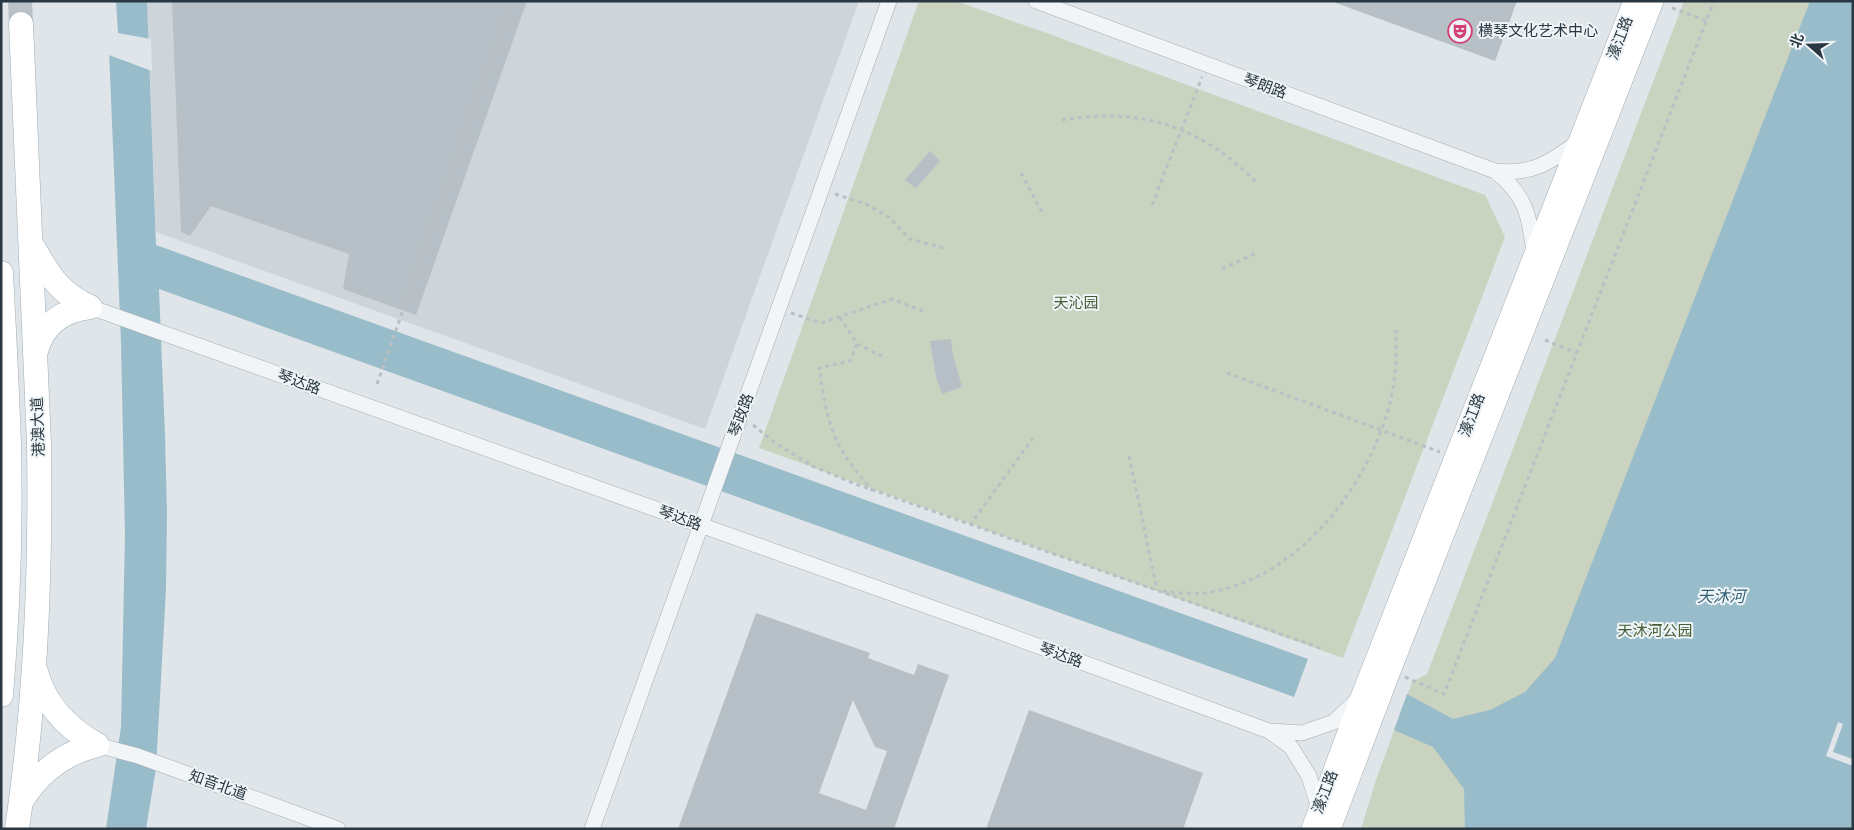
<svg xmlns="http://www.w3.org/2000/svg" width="1854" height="830" viewBox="0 0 1854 830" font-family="Barlow,'Noto Sans SC',sans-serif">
<rect width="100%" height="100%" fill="#dfe5e9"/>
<path fill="#cdd5db" d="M147 1H859L705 429 156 232Z"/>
<path fill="#c9d3c0" d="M919 1H956L1041 31 1485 195 1505 237 1343 658 759 448Z
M1684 1H1853V829H1361L1376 780 1412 682 1427 674Z"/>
<path fill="#99bcca" d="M107 1H147L156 245 1308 659 1294 697 159 289 165 435 167 512 166 589 156 768 146 829H106L121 727 125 535 121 342Z
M1810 1H1853V829H1465L1464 789 1433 747 1394 730 1407 694 1453 719 1490 710 1525 692 1555 658Z"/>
<path fill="#dfe5e9" d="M105 1H116L118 33 151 39 152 71 106 54Z
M1838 722 1843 724 1833 752 1853 759V766L1826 756Z"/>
<path fill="#b7c0c6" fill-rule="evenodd" d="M172 1H527L416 315 343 289 349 254 211 206 190 236 181 232Z
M1336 1H1517L1495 61 1336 3Z
M930 151 940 161 916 188 905 180Z
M951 339 953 355 962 387 942 394 936 377 930 341Z
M756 613 870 653 868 658 914 675 918 664 949 675 894 829H678ZM853 700 875 747 887 751 866 810 819 793Z
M1029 710 1203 773 1183 829H986Z"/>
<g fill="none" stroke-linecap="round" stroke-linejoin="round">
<path stroke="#bac2c7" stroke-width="24" stroke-dasharray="24 12" stroke-linecap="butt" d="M20 1 21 24"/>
<g stroke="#a4adb3" stroke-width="16">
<path id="minor" d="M1036 1 1495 171C1532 175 1549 163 1578 142
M1495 171C1526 195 1530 217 1534 254
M90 307 997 631 1269 731 1291 747 1309 776 1319 809
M1269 731 1302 733 1334 722 1359 698
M97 745 138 756 338 829
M592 829 889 1"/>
</g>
<g stroke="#a4adb3" stroke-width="22">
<path id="secondary" d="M1312 829 1362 695 1634 1
M1330 829 1390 671 1653 1"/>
</g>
<g stroke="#9eadb5" stroke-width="25">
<path id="primary" d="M33 247C49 275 59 293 90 307
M1 273C4 330 7 387 9 444 11 528 8 612 1 695
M36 351C43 324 63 310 90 307
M36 672C45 705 67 728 97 745
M22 800C40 771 64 753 97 745
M17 829C36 701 41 572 39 444L21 24"/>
</g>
<path stroke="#b9c0c4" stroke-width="3" stroke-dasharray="4 4" stroke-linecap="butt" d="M1672 8 1707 21
M1062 120C1142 107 1201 126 1258 184
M1021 173 1042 212
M835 194 866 204 889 217 910 239 944 248
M1152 205 1202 77
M1222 269 1258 252
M791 313 821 323 892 299 923 311
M840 317 857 344 886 358
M1545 340 1577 353
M857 344 850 361 819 368C823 391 826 417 836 439 845 458 858 474 872 490
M1227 373 1440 452
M377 384 512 1
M753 425 774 442 812 466 853 483 1323 649
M1129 456 1157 590
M970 525 1033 438
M1163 591C1176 593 1191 594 1205 593 1299 580 1373 482 1392 394 1396 373 1397 350 1396 330
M1405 677 1444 694 1714 1"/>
<use href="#minor" stroke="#f2f5f7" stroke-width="15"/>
<use href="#secondary" stroke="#fff" stroke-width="21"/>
<use href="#primary" stroke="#fff" stroke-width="24"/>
</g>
<defs>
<g id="theatre-ring" transform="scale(1.25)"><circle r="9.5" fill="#eff4f7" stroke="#d24077" stroke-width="1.5"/><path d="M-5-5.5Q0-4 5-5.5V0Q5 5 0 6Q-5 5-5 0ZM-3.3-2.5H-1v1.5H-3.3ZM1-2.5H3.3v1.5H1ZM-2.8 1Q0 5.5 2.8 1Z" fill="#d24077"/></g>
</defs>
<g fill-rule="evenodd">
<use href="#theatre-ring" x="1460" y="31"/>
</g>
<g text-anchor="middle" stroke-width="4" stroke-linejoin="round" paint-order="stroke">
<g font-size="15" fill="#283741" stroke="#eff4f7" text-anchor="start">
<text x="1478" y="36">横琴文化艺术中心</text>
</g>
<g font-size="15" fill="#283741" stroke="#eff4f7">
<text transform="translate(1620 38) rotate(-69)" y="5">濠江路</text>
<text transform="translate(1265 86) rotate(20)" y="5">琴朗路</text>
<text transform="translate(299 382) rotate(20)" y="5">琴达路</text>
<text transform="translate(741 415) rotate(-70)" y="5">琴政路</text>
<text transform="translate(1472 415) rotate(-69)" y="5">濠江路</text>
<text transform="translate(38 427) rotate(-92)" y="5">港澳大道</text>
<text transform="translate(680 518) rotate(20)" y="5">琴达路</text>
<text transform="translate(1061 655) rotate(20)" y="5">琴达路</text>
<text transform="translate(218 785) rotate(20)" y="5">知音北道</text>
<text transform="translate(1325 792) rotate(-69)" y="5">濠江路</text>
</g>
<g font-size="15" fill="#455d35" stroke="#eff4f7">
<text x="1076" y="308">天沁园</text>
<text x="1655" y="636">天沐河公园</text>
</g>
<g font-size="16" font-style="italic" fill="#315f76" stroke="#eff4f7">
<text x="1721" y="602">天沐河</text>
</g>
</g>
<rect width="1854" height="830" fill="none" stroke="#283741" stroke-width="5"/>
<g transform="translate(1809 45) rotate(290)" stroke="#eff4f7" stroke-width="4" paint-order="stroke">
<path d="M0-4L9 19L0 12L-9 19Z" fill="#283741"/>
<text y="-8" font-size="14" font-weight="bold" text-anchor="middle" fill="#283741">北</text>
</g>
</svg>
